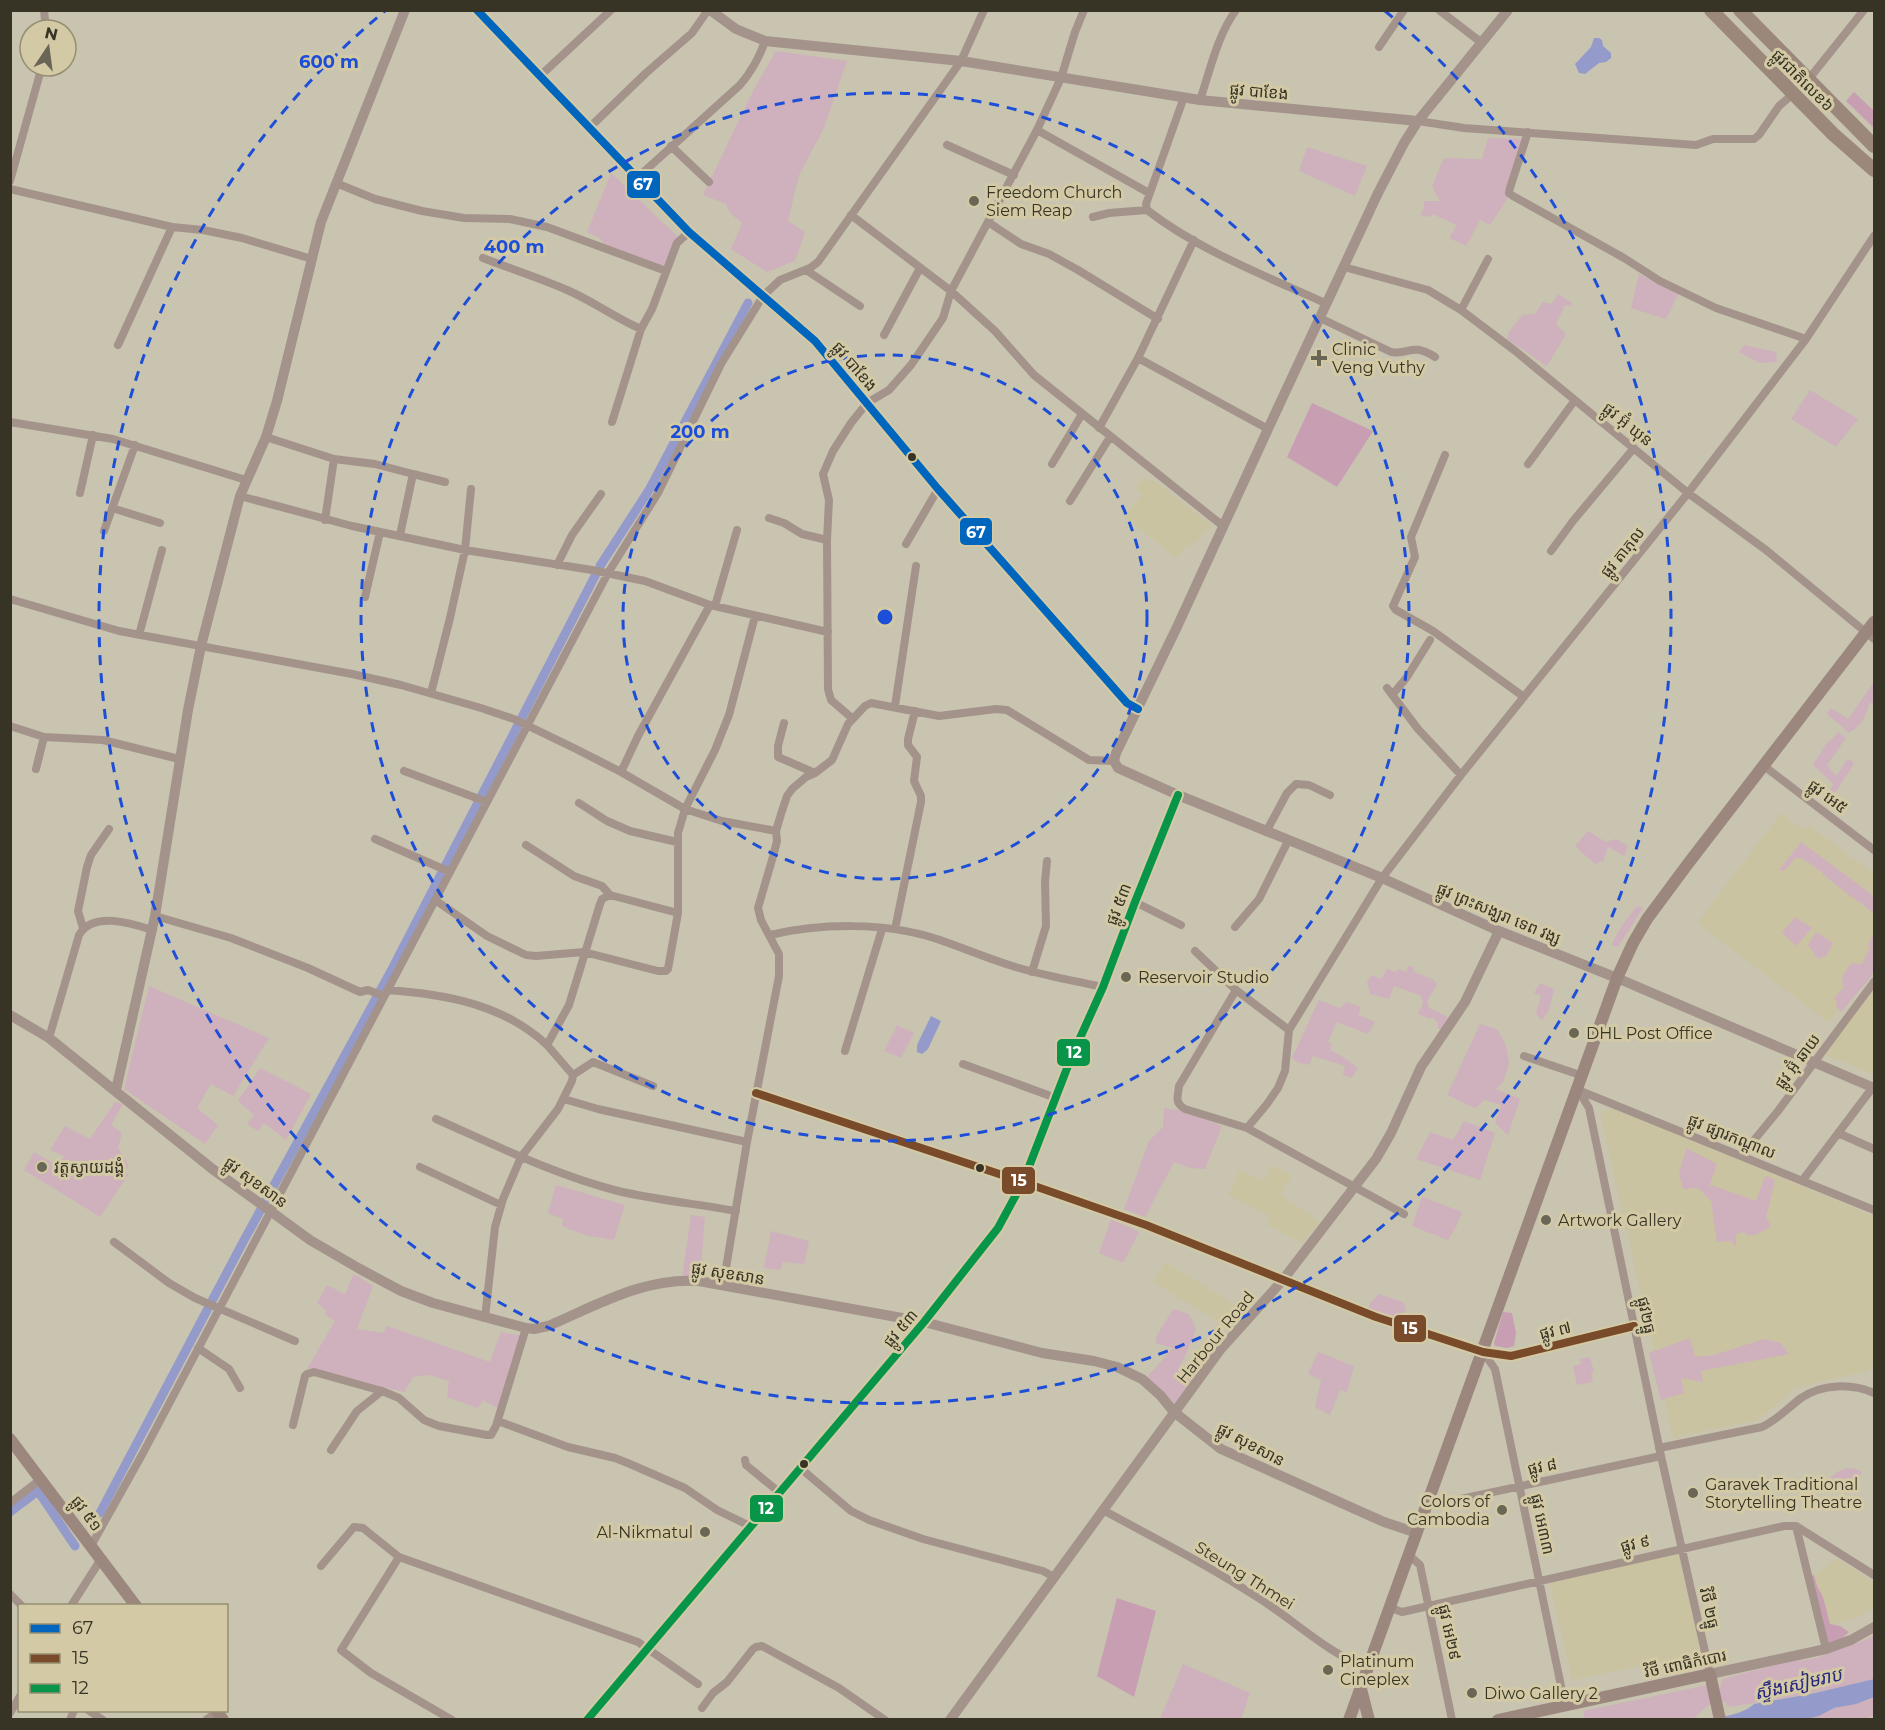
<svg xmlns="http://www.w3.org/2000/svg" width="1885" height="1730" viewBox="0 0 1885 1730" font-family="Montserrat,'Noto Sans Khmer',sans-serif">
<rect width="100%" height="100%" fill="#c8c4b0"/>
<path fill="#cac3a1" d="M1145 477 1150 482 1152 479 1211 525 1193 546 1189 543 1176 558 1124 516 1142 494 1135 488Z
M1781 813 1804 830 1809 825 1874 874V963L1829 1023 1697 923Z
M1874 987V1075L1825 1054Z
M1615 1108 1874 1216V1362L1868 1371 1795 1388 1758 1420 1673 1438 1600 1112Z
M1272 1165 1292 1175 1281 1195 1320 1222 1302 1243 1267 1225 1270 1216 1228 1195 1239 1170 1264 1181Z
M1165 1262 1241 1308 1229 1328 1153 1282Z
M1678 1553 1701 1653 1572 1680 1549 1580Z
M1837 1559 1874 1582V1607L1854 1619 1826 1626 1814 1575Z"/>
<path fill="#cfb0bd" d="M776 51 847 61 824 128 799 175 788 221 805 232 795 261 767 272 731 249 742 223 730 213 726 204 703 195 754 89Z
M1488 138 1522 139 1509 179 1507 199 1490 225 1480 220 1466 246 1449 238 1457 225 1432 214 1430 217 1420 215 1424 208V201H1440L1432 186 1444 158 1482 159Z
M1307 147 1367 166 1355 196 1299 171Z
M611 173 678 237 665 268 605 245 600 238 587 232Z
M1639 274 1679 293 1666 319 1631 308Z
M1558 294 1572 303 1571 306 1565 305 1556 324 1566 334 1547 366 1507 339 1509 332 1522 315 1535 314 1543 302 1551 304Z
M1744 345 1776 352 1777 362 1760 363 1739 352Z
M1810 390 1858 419 1836 447 1791 419Z
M1874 682V703H1870C1865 717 1862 725 1849 733L1827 714 1831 708 1848 719Z
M1839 732 1846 738 1827 765 1836 776 1846 761 1851 760 1854 764 1828 803 1823 799 1834 784 1813 765 1826 744Z
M1588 831 1606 842 1616 839 1628 846 1624 856 1608 847 1603 861 1595 864 1575 846Z
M1801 842 1874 896V914C1862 903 1848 895 1835 884 1822 874 1812 861 1796 857L1784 871 1779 870Z
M1637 906 1643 908 1618 947 1611 945 1623 924Z
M1795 917 1812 928 1796 946 1782 933Z
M1816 932 1833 943 1826 956 1818 959 1808 945Z
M1874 932V969L1870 978 1841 1012 1836 1007 1837 1002 1834 998 1843 988 1842 977 1851 963 1862 964 1870 948 1868 945Z
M1408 966 1413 967 1414 972 1434 980 1437 984 1427 1002 1429 1008 1448 1017 1443 1030 1438 1028V1023L1433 1017 1430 1019 1418 1014 1423 1003 1420 995 1394 986 1389 999 1370 994 1367 981 1372 975 1381 979 1387 969 1395 972 1399 969 1406 972Z
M1540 983 1554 989 1549 1010 1542 1020 1536 1014 1541 995 1534 993Z
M149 986 269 1038 233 1096 211 1084 197 1108 218 1125 205 1144 124 1089Z
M1319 1000 1340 1008 1346 1002 1361 1007 1358 1015 1375 1022 1368 1034 1337 1022 1328 1042 1332 1044 1330 1050 1343 1057 1358 1068 1352 1078 1343 1075 1345 1066 1313 1056 1309 1065 1297 1062 1292 1058Z
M1480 1024 1497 1029 1506 1045 1509 1063 1503 1082 1496 1089 1520 1099 1508 1135 1495 1123 1501 1105 1485 1100 1475 1108 1447 1095Z
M897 1025 914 1033 901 1058 884 1051Z
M260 1068 311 1094 286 1140 264 1123 258 1131 247 1124 254 1115 238 1101Z
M115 1102 123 1104 111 1125 122 1133 118 1148 129 1166 124 1171 128 1175 100 1217 24 1170 34 1152 53 1163 66 1157 50 1150 65 1126 90 1139Z
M1164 1108 1185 1111 1222 1126 1205 1169 1190 1168 1174 1162 1145 1217 1124 1209 1149 1141 1163 1127Z
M1464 1121 1495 1133 1480 1180 1416 1159 1430 1132 1453 1140Z
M1686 1148 1717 1164 1708 1190 1711 1185 1756 1201 1765 1176 1775 1180 1766 1217 1771 1226 1760 1233 1748 1236 1744 1232 1736 1234V1247L1731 1241 1717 1242 1711 1201 1698 1188 1683 1189 1679 1174Z
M556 1185 625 1205 614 1240 584 1235 562 1226 563 1219 548 1213Z
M1422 1197 1462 1212 1456 1227 1448 1240 1412 1226Z
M691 1215 705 1217 700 1277H682Z
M1111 1219 1139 1232 1123 1263 1099 1253Z
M771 1231 809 1241 804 1264 783 1262 780 1270 764 1268Z
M354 1274 373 1286 357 1329 383 1333 387 1326 490 1362 501 1332 523 1336 498 1408 483 1400 478 1408 447 1397 449 1381 430 1375 413 1377 404 1392 307 1369 335 1321 325 1315 326 1310 317 1303 327 1285 345 1294Z
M1379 1294 1403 1302 1406 1310 1399 1318 1368 1308 1372 1301Z
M1173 1309 1189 1314 1196 1329 1187 1352 1178 1370 1193 1376 1191 1386 1173 1405 1167 1395 1147 1377 1173 1348 1156 1343V1337Z
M1690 1338 1695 1357 1714 1355 1764 1339 1781 1343 1789 1354 1701 1371 1703 1382 1681 1378 1684 1393 1661 1400 1649 1353Z
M1318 1352 1354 1366 1347 1392 1340 1390 1330 1415 1315 1407 1321 1380 1308 1374Z
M1590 1357 1594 1372 1591 1373 1593 1382 1577 1385 1573 1366 1581 1364 1580 1359Z
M1847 1468 1856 1469 1862 1472 1858 1483 1860 1489 1855 1493H1843L1840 1488 1834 1492 1828 1489 1826 1481 1839 1471Z
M1874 1635V1679C1826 1691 1778 1700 1728 1707L1726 1702 1719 1703V1692L1723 1679 1782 1663 1817 1658 1868 1639Z
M1183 1664 1250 1693 1241 1719H1160Z
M1708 1685 1713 1704 1709 1705 1694 1718 1585 1719 1583 1711Z
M1874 1697V1715L1864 1719 1802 1720 1819 1716 1834 1708 1855 1704Z"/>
<path fill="#c89eb3" d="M1854 92 1874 111V128L1846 101Z
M1312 403 1373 431 1337 487 1287 457Z
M1503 1312 1512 1313 1516 1333 1514 1346 1507 1348 1495 1346 1494 1343Z
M1814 1575 1817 1586 1823 1597 1830 1624 1840 1626 1849 1632 1839 1641 1827 1646 1810 1576Z
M1117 1598 1156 1611 1134 1697 1097 1676Z"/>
<path fill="#949bcb" d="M1594 38H1599L1602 40 1603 46 1611 53V58L1606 62 1599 63 1585 74 1579 73 1575 64 1591 47Z
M931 1016 941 1021 928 1049 922 1054 917 1052V1045Z
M1874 1679V1697L1856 1704 1834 1708 1819 1716 1807 1719 1676 1720C1699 1719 1737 1720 1754 1704L1815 1693Z"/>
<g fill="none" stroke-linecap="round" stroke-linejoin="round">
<path stroke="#949bcb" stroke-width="9" d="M600 566 649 490 748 303
M10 1512 38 1491 75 1546
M100 1513 242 1244 391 971 596 574"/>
<path stroke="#a4938b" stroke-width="8" d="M44 10 46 30
M1439 10 1482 43
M1379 47 1404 10
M540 76 611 10
M1808 80 1864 10
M1200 100C1210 71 1217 36 1236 10
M1418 121 1464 128 1696 145 1713 139H1754L1759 135 1779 106 1793 94
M589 128 646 73 692 33 708 10
M1037 130 1149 193
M1528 132 1510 188 1509 193 1513 196 1624 258 1660 281 1716 308 1806 339
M947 145 1014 175
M671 146 709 182
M637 178 740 85C752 71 759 59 765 41
M10 181 42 66
M336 183 375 199 422 211 464 218 510 219 547 227 666 271
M10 189 172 227 203 230 242 238 312 259
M1147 210 1146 204 1184 97
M851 215 951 291 995 331 1034 375 1223 526
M1093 217 1109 213 1147 210C1200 251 1266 276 1327 304
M988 222 1021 244 1049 254 1078 270 1158 319
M483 258C511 269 540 278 567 290 593 301 615 318 641 329
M1344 267 1428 290 1461 310 1514 350 1688 493 1766 550 1874 639
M806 270 860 306
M1461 310 1488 259
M1320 318 1391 352C1411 355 1411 342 1435 357
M884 335 920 268
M118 345 172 227
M1138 358 1268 429
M10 422 113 439 246 480
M612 422 641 329 652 309 677 243 689 232
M1099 428 1138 358 1194 240
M266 437 334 459 375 464 413 474
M1445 455 1411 537 1415 557 1393 606 1396 610 1433 631 1524 697
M1052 464 1082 414
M1528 464 1575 400
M80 493 93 435
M240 496 352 526 465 550 592 570 645 581 710 605 828 632
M1070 501 1110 437
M112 508 160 523
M769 518 784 523 802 534 827 540
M325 520 334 459
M104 531 135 445
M400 535 413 474 445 482
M906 544 938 489
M1551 551 1573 521 1634 448
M557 565 572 535 601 494
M365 597 380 532
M10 599 119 631 352 674 401 685 481 708 514 719 576 749 621 772 685 809 722 821 776 831
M715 606 737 530
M139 635 162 550
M1387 688 1418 729 1461 775
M431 693 450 618 465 550 471 489
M1393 694 1407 677 1430 640
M895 706 916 566
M853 719 831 700 828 689 827 540 829 500 823 474 833 451 851 423 867 403 889 390 911 365 943 318 951 291 1037 130 1061 78 1075 32 1084 10
M784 723 778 746V757L815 773
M10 726 44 737 103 740 179 759
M1764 766 1874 850
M36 769 44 737
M404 771 487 802
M621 772 638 736 710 605
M579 803 607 821 630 831 677 842
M1266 832 1287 793 1296 784 1309 785 1330 795
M375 839 450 872
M526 845 574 876 602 886 610 895 678 913
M435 900 487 936 526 955 536 956 584 952 658 971H666L668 969 678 913V833L685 809 715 750 729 715 755 616
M1135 902 1181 925
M155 916 231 938 308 968 360 992 368 990 384 996
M1235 927 1259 899 1288 841
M83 928 78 911 87 867 91 855 109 829
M895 929 921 802V796L914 781 917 757 908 745V739L915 711
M770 935C821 923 886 922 937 939 964 948 991 960 1019 968 1046 976 1075 981 1103 987
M1195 951 1236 990 1289 1030
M1032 972 1046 926 1045 882 1047 861
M387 990C445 994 503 1004 547 1045
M1236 990 1179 1086C1178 1097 1174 1102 1185 1109L1247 1128 1404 1214
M49 1038 79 935C93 911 131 923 152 930
M845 1051 882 929
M1524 1056 1583 1076
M963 1064 1056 1098
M573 1075 547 1045 569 1005 600 904 602 899 610 895
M1578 1090 1589 1108 1661 1456 1710 1674
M1578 1090 1874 1210
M756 1093 1023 1182 1146 1225 1376 1317 1483 1352 1511 1356 1634 1326
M564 1099 598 1109 747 1142
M436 1119C495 1145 555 1175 618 1191 657 1200 697 1204 736 1211
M1247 1128 1267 1104 1278 1088 1285 1071 1289 1030 1382 878 1461 775 1688 493 1806 339 1874 236
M1838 1133 1874 1149
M1741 1156 1778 1111 1874 982
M420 1167 501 1205
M1802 1181 1873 1087
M114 1242 169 1283 195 1298 295 1341
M723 1286 747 1142 779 976V954L761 920 758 908 774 853 777 841 776 831 781 814 787 796 792 789 806 777 815 773 832 760 848 724 865 706 871 703 939 716 996 709 1007 710 1089 760 1114 761
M485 1318 495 1227 503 1199 521 1157 558 1109 572 1081 573 1075 593 1062 653 1086
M198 1348 229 1369 240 1388
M1483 1352 1495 1369 1565 1705
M498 1421 568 1447 615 1458 630 1464 685 1488 717 1510 750 1526
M293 1425 305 1376 307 1374 314 1372 382 1391 399 1398 424 1420 439 1426 487 1435H491L496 1426 526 1328
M1659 1448 1762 1427C1777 1420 1788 1408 1801 1398 1822 1384 1851 1383 1874 1393
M331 1450 357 1411 382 1391
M745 1460 746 1465 779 1492
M799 1467 851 1511 869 1520 923 1539 1043 1571 1054 1577
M1429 1499 1442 1503 1661 1456
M10 1503 41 1479
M1103 1510C1156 1539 1210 1566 1260 1599 1296 1622 1328 1653 1368 1669
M1796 1526 1826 1649
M91 1546 143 1453 608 573 658 493 721 364 763 296 780 280 810 268 818 262 961 61 984 10
M1410 1556 1420 1565 1452 1720
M399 1557 341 1650 371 1673 452 1720
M321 1566 354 1527 363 1528 399 1557 638 1642 698 1684
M10 1594 22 1606
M71 1606 101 1559
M1391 1608 1402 1612 1784 1526H1796L1874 1575
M702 1708 713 1693 727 1682 753 1649 756 1647 762 1646 839 1688 885 1720
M88 1710 103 1720
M10 1713 20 1696
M70 1720 74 1710
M206 1720 217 1712"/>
<path stroke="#a4938b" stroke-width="10" d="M477 10 689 232 815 341 938 489 1127 703 1138 709
M710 10 736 29 765 41 961 61 1200 100 1418 121
M1508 10 1418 121 1404 143 1378 193 1268 429 1177 627 1116 753 1114 761 1118 768 1178 795 1382 878 1499 931 1617 978 1874 1088
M10 1015 49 1038 215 1171 258 1202 310 1240 360 1269 401 1291 433 1303 526 1328 534 1329 548 1326C597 1305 645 1277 699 1281L924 1322 1042 1353 1094 1361 1117 1367 1142 1379 1160 1395 1174 1412 1221 1449 1384 1522 1417 1533
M116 1090 155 916 188 710 201 646 240 496 266 437 277 401 321 222 405 10
M1710 1674 1826 1649 1851 1640 1874 1627
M587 1720 924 1322 998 1228 1023 1182 1071 1058 1103 987 1135 902 1178 795
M950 1720 1220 1350 1282 1281 1376 1159 1391 1133 1421 1067 1465 1002 1499 931"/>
<path stroke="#9c877e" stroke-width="12" d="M10 1439 136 1606
M1361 1689 1369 1720
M216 1710 223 1720
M1349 1720 1617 978 1633 943 1647 919 1687 865 1874 622
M1498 1720 1710 1674 1720 1720"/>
<path stroke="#9c887b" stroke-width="14" d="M1711 10 1833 134 1874 170
M1740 10 1874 146"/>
<g stroke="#d3caa5" stroke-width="12">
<path id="bus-1" d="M477 10 689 232 815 341 938 489 1127 703 1138 709"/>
</g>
<g stroke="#d3caa5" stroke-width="12">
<path id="bus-2" d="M756 1093 1023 1182 1146 1225 1376 1317 1483 1352 1511 1356 1634 1326"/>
</g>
<g stroke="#d3caa5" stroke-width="12">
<path id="bus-3" d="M587 1720 924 1322 998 1228 1023 1182 1071 1058 1103 987 1135 902 1178 795"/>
</g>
<use href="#bus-1" stroke="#0065bd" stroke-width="8"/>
<use href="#bus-2" stroke="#7a4b2a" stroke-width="8"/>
<use href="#bus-3" stroke="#08954a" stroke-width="8"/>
</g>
<g fill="none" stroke="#1d4ed8" stroke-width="3" stroke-dasharray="10 8">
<circle cx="885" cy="617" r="262"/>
<circle cx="885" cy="617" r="524"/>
<path d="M1385 11A786 786 0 1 1 385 11"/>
</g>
<g fill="#6a6656" stroke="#d3caa5" stroke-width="2">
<circle cx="974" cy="201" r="6"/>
<path d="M1316 349h6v6h6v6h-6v6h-6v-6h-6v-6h6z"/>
<circle cx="1126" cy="977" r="6"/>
<circle cx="1574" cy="1033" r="6"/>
<circle cx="42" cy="1167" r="6"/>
<circle cx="1546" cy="1220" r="6"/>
<circle cx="1693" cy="1493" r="6"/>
<circle cx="1502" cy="1510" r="6"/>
<circle cx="705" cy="1532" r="6"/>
<circle cx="1328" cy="1670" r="6"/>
<circle cx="1472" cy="1693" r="6"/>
</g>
<g fill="#383425" stroke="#d3caa5" stroke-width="2">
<circle cx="912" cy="457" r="5"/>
<circle cx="980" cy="1168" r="5"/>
<circle cx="804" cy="1464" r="5"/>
</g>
<g text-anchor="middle" stroke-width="6" stroke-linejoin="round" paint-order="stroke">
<g font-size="16" fill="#383425" stroke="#d3caa5">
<text transform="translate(1803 80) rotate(45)" y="6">ផ្លូវជាតិលេខ៦</text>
<text transform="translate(1259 91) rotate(5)" y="6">ផ្លូវ បាខែង</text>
<text transform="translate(855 366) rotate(50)" y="6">ផ្លូវ បាខែង</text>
<text transform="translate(1628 424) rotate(39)" y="6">ផ្លូវ អ៊ុំ ឃុន</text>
<text transform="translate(1622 552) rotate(-51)" y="6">ផ្លូវ តាភុល</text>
<text transform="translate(1828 796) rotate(37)" y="6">ផ្លូវ អេ៥</text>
<text transform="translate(1118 904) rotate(-69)" y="6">ផ្លូវ ៥៣</text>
<text transform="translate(1499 913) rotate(23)" y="6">ផ្លូវ ព្រះសង្ឃរា ទេព វង្ស</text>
<text transform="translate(1797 1061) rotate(-53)" y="6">ផ្លូវ អ៊ុំ ឆាយ</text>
<text transform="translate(1732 1136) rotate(22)" y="6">ផ្លូវ ផ្សារកណ្តាល</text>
<text transform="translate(256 1182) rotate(36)" y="6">ផ្លូវ សុខសាន</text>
<text transform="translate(728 1273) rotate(9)" y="6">ផ្លូវ សុខសាន</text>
<text transform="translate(1647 1315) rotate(78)" y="6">ផ្លូវ២ធ្នូ</text>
<text transform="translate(900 1328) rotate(-50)" y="6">ផ្លូវ ៥៣</text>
<text transform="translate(1555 1330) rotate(-13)" y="6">ផ្លូវ ៧</text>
<text transform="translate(1215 1337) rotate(-51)" y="6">Harbour Road</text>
<text transform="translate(1251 1444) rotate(28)" y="6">ផ្លូវ សុខសាន</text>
<text transform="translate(1542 1466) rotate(-12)" y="6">ផ្លូវ ៨</text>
<text transform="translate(87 1513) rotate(53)" y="6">ផ្លូវ ៥១</text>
<text transform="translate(1543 1524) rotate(78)" y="6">ផ្លូវ អេ៣៣</text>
<text transform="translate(1635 1543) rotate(-13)" y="6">ផ្លូវ ៩</text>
<text transform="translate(1245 1575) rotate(32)" y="6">Steung Thmei</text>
<text transform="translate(1710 1608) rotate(77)" y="6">វិថី ២ធ្នូ</text>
<text transform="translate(1450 1632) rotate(78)" y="6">ផ្លូវ អេ២៩</text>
<text transform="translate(1685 1663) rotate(-12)" y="6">វិថី ពោធិកំបោរ</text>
</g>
<g font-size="16" fill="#383425" stroke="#d3caa5" text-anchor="start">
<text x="986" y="198">Freedom Church<tspan x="986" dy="18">Siem Reap</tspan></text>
<text x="1332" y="355">Clinic<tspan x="1332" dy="18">Veng Vuthy</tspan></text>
<text x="1138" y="983">Reservoir Studio</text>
<text x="1586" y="1039">DHL Post Office</text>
<text x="54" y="1173">វត្តស្វាយដង្គំ</text>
<text x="1558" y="1226">Artwork Gallery</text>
<text x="1705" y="1490">Garavek Traditional<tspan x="1705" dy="18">Storytelling Theatre</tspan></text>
<text x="1490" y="1507" text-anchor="end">Colors of<tspan x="1490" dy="18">Cambodia</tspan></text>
<text x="693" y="1538" text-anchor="end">Al-Nikmatul</text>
<text x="1340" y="1667">Platinum<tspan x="1340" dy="18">Cineplex</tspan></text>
<text x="1484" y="1699">Diwo Gallery 2</text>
</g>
<g font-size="18" font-style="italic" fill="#28267f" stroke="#d3caa5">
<text transform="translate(1798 1684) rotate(-13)" y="6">ស្ទឹងសៀមរាប</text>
</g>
</g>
<circle cx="885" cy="617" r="9" fill="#1d4ed8" stroke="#d3caa5" stroke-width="3"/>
<g font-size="18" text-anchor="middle" font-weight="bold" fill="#1d4ed8" stroke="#d3caa5" stroke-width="6" stroke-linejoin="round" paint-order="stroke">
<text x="329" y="68">600 m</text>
<text x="514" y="253">400 m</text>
<text x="700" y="438">200 m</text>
</g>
<g stroke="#d3caa5" stroke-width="2">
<rect x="626" y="170" width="35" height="29" rx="6" fill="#0065bd"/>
<rect x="959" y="517" width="34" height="29" rx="6" fill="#0065bd"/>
<rect x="1056" y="1038" width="35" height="29" rx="6" fill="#08954a"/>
<rect x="1001" y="1166" width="35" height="29" rx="6" fill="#7a4b2a"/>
<rect x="1393" y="1314" width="34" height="29" rx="6" fill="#7a4b2a"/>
<rect x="749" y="1494" width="35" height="29" rx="6" fill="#08954a"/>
</g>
<g font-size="16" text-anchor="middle" font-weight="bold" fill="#fff">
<text x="643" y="190">67</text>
<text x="976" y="538">67</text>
<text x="1074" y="1058">12</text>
<text x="1019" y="1186">15</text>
<text x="1410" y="1334">15</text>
<text x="766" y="1514">12</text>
</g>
<rect width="1885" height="1730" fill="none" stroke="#383425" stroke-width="24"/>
<rect x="18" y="1604" width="210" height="108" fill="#d3caa5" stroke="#958e72" stroke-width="1.5"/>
<rect x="30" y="1624" width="30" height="9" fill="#0065bd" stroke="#958e72" stroke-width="1.5"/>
<text x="72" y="1634" font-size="18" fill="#383425">67</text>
<rect x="30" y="1654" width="30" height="9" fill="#7a4b2a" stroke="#958e72" stroke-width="1.5"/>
<text x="72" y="1664" font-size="18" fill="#383425">15</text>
<rect x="30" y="1684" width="30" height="9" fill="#08954a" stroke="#958e72" stroke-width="1.5"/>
<text x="72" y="1694" font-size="18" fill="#383425">12</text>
<g transform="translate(48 48) rotate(13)"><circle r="28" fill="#d3caa5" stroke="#958e72" stroke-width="1.5"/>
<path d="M0-4.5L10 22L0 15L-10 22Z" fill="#6a6656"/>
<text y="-9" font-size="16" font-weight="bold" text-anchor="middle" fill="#383425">N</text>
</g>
</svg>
